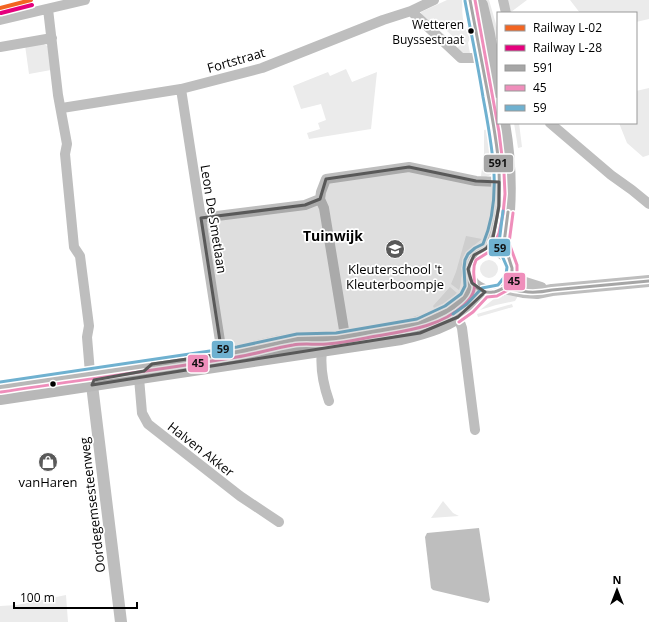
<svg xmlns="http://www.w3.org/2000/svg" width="649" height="622" viewBox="0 0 649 622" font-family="'Open Sans',sans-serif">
<rect width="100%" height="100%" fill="#fff"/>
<path fill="#ebebeb" d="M447 0H463C461 12 463 28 470 38L468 43 470 53H463L457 48 461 44 433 18 429 23 422 16 421 12Z
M486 0H489L498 31V39H494Z
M507 0H527L511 12Z
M570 0H649V19L636 22V13H580Z
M41 43 50 47 51 70 29 74 25 45Z
M346 69 352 82 377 72 371 129 309 139 307 133 320 129 318 123 326 120 321 104 301 109 293 86 328 72 330 76Z
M649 88V155L643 157 627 143 619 123H636V91Z
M514 123H519L522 147 518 148Z
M489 129 493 174 486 177 481 176 484 153V130Z
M466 236 482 239C471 248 461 255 461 270 461 277 462 283 459 290L451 284 456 272Z
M480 269a9 9 0 1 1 18 0a9 9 0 1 1-18 0Z
M450 287 457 293 446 304 435 310 433 306Z
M500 294 518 296 515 301 496 305 480 310Z
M512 304 513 307 478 317 477 314Z
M443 501 453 513 459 516 431 518Z
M66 595 68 622H0V606L17 605Z"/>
<path fill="#bebebe" d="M479 528 490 600 488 603 433 590 431 588 425 537 427 533Z"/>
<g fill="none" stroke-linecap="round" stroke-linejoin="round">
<path stroke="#bebebe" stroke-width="10" d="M503 0 506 13
M48 9 58 95 67 144 65 154 74 247 80 256 89 326 87 337 90 373
M411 11 461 58H482
M0 20 85 0
M0 47 52 38
M181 89 222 354
M62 108 181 89 262 68 383 20 411 11 434 0
M550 123 611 175 632 190 649 204
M320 199 324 208 345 336
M201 218 305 205 320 199 321 192 326 179 409 167 476 181 499 182
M458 317 462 328 475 430
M322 350C320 367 323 384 329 401
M139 378 142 413 148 424 240 496 279 522"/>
<path stroke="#bebebe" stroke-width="12" d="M512 275 522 282 541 288
M504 288 523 292 537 293 552 290 649 281
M92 385 121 622"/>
<path stroke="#b8b8b8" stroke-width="14" d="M470 0C476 32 483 64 488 96 496 141 510 207 487 248
M481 5 488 34 498 91
M503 123C508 152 510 181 508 211 508 222 504 233 504 244 505 255 514 264 512 275 506 300 469 296 468 271 467 257 481 246 494 248 499 249 503 253 507 256
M0 387 238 352C258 347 277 342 298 339 307 338 316 339 325 339 358 336 450 325 467 294 470 289 470 284 470 279
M0 398 401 338C425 332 451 325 470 308 475 303 480 297 485 292"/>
<g stroke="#fff" stroke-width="6">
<path id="bus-1" d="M470 0C477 35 483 70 490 105 495 134 501 165 499 196 499 208 495 240 486 248 484 251 479 252 476 255 471 259 468 267 469 274 471 285 480 294 493 292 496 292 501 289 504 288
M508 212 504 243 512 268V275
M504 288C523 292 533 294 552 290L649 281"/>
</g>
<g stroke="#fff" stroke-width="6">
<path id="bus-2" d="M459 322 473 312 487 297 497 296 508 290 516 279 517 272V265L509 243 513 213
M1 392C80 380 159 370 237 357 256 354 274 348 293 345 304 343 315 345 327 344 342 343 356 340 371 337 404 331 439 328 464 305 484 287 468 276 476 260L492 250 499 233 503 214 505 194 504 173 499 132 475 0"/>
</g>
<g stroke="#fff" stroke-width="6">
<path id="bus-3" d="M453 314 467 304 482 288 498 285 506 275 507 267 500 251 499 243 503 211
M0 382 237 347 297 334 336 333 417 319 445 306 461 294 465 286 464 268 465 260 468 254 475 248 483 244C503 197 492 146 483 97 478 65 471 33 465 1"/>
</g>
<use href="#bus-1" stroke="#a6a6a6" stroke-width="3"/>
<use href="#bus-2" stroke="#ef8ebb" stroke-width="3"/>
<use href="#bus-3" stroke="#6fb1d0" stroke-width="3"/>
<g stroke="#fff" stroke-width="7">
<path id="rail-1" d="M0 8 31 0"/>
</g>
<g stroke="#fff" stroke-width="7">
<path id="rail-2" d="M1 13 32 5"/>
</g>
<use href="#rail-1" stroke="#f26522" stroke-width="4"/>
<use href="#rail-2" stroke="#e5007d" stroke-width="4"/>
</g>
<path fill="#595959" fill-opacity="0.2" stroke="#595959" stroke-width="3" stroke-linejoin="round" d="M409 167 476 181 499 182V206L493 238 487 248 474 255 468 269 472 283 485 292 458 317 420 333 92 385 94 380 144 371 152 364 222 354 201 218 305 205 320 199 326 179Z"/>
<defs>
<g id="school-disc" transform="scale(1)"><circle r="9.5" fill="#595959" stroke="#fff"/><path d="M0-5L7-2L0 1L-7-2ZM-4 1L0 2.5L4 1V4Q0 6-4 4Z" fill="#fff"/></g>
<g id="shop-disc" transform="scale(1)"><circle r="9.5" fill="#595959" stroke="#fff"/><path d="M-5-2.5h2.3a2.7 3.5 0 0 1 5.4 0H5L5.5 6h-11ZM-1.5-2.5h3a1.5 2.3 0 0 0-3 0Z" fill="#fff"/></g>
</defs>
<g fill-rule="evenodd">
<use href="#school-disc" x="395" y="249"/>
<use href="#shop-disc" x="48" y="462"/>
</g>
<g fill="#000" stroke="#fff" stroke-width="1.5">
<circle cx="471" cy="31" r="3.5"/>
<circle cx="53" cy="384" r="3.5"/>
</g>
<g text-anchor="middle" stroke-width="3.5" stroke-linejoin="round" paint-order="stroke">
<g font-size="12" fill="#000" stroke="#fff" text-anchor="end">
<text x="464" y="29">Wetteren<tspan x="464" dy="15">Buyssestraat</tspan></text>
</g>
<g font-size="13" fill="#000" stroke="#fff">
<text transform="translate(236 60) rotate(-16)" y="5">Fortstraat</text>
<text transform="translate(214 219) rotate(81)" y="5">Leon De Smetlaan</text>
<text transform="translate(201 449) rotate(38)" y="5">Halven Akker</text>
<text transform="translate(92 505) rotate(-97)" y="5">Oordegemsesteenweg</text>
</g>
<g font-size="13" fill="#000" stroke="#fff">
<text x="395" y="274">Kleuterschool 't<tspan x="395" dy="15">Kleuterboompje</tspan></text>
<text x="48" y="487">vanHaren</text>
</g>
<g font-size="14" font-weight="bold" fill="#000" stroke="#fff">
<text x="333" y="241">Tuinwijk</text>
</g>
</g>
<g stroke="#fff" stroke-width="1.5">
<rect x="483" y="154" width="31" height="19" rx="4" fill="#a6a6a6"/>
<rect x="488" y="238" width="23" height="19" rx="4" fill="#6fb1d0"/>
<rect x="503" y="272" width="23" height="19" rx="4" fill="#ef8ebb"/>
<rect x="211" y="340" width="23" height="19" rx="4" fill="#6fb1d0"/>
<rect x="187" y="354" width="22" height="19" rx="4" fill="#ef8ebb"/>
</g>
<g font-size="11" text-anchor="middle" font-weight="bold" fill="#111">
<text x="498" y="167">591</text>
<text x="500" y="252">59</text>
<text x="514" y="285">45</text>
<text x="223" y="353">59</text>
<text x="198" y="367">45</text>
</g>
<rect x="497" y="12" width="140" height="112" fill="#ffffff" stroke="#999999"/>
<rect x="505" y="25" width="20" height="6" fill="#f26522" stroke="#999999"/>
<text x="533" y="32" font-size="12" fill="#000000">Railway L-02</text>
<rect x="505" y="45" width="20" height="6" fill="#e5007d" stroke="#999999"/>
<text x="533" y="52" font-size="12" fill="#000000">Railway L-28</text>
<rect x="505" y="65" width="20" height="6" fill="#a6a6a6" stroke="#999999"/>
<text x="533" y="72" font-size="12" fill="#000000">591</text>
<rect x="505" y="85" width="20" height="6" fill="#ef8ebb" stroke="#999999"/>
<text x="533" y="92" font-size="12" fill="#000000">45</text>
<rect x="505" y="105" width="20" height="6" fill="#6fb1d0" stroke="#999999"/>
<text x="533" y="112" font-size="12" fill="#000000">59</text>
<g transform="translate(617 590)" stroke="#ffffff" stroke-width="3" paint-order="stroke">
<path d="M0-3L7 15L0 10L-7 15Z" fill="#000000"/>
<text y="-6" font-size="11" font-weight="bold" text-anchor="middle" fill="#000000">N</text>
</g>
<path d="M14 602v6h123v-6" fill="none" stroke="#000000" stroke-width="2"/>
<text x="20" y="602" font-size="12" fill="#000000" stroke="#ffffff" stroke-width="3" paint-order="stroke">100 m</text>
</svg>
